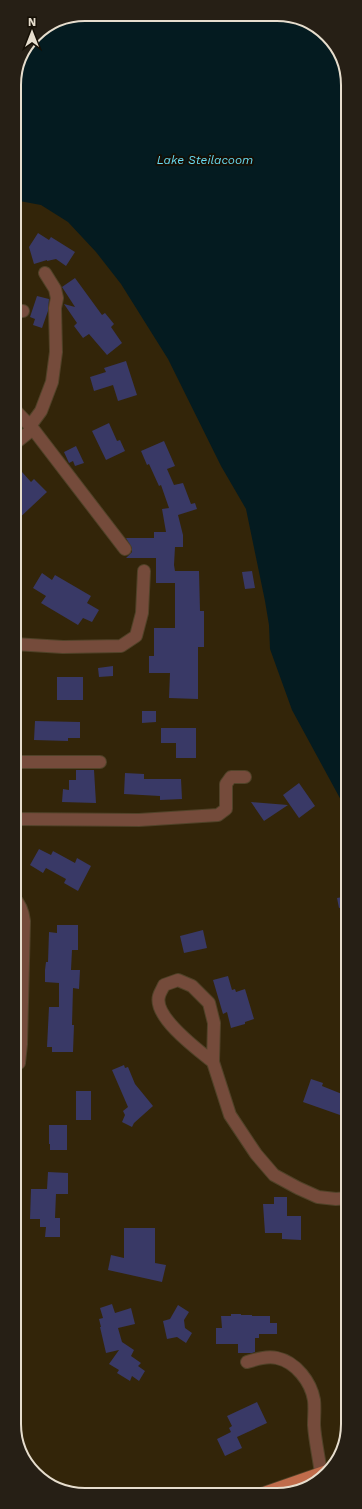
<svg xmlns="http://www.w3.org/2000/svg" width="362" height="1509" viewBox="0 0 362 1509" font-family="'Work Sans',sans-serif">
<rect width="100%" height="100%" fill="#332509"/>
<path fill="#041b20" d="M295 16 330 38 347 76 348 813 292 710 270 649 269 625 265 601 246 509 221 466 168 359 121 284 96 252 68 222 41 205 14 200V81L35 35 58 19Z"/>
<path fill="#393966" d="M38 233 49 240 51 237 75 252 66 266 56 259 47 261V260L34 264 29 247Z
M75 278 102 315 105 313 114 324 111 327 122 343 107 355 89 334 83 338 74 326 77 323 64 304 75 307 62 287Z
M37 296 49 299 48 311 42 328 33 325 35 319 30 317Z
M126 361 137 395 118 401 113 385 94 391 90 377 106 372 104 368Z
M109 423 117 441 120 440 125 451 106 460 92 431Z
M164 441 175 466 167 469 174 485 183 483 191 504 195 503 197 509 178 515 183 535V547H175L174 565 175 571H199L200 611H204V647H198V699L169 698 170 673H149V656H154V628H175V583H156V558H126L132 552V548L126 538H154V532H166L162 509 169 508 161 485 159 486 149 464 147 465 141 451Z
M76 446 84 463 75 466 73 461 69 463 64 452Z
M22 472 31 482 34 479 47 492 14 523V504L21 498 14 490V479Z
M252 571 255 588 245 589 242 572Z
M42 573 52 580 55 575 91 596 87 603 99 610 92 622 83 618 78 625 41 603 46 596 33 588Z
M113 666V676L99 677 98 668Z
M57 677H83V700H57Z
M142 711H156V722L142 723Z
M35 721 80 722V738H68V741L34 740Z
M161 728H196V758H176V743H161Z
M76 770H94L96 803 62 802 63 789 69 790V780H76Z
M125 773 144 774V779H181L182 799 160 800V796L124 794Z
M299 783 315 806 299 818 283 795Z
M251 802 288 805 264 821Z
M39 849 51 855 53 851 75 863 77 858 91 866 78 891 64 883 66 879 46 868 43 873 30 865Z
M348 896V906L339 908 337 898Z
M57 925H78V950H72L71 970H80L79 989 73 988 72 1025H74L73 1052H52V1047H47L49 1007H59V983L45 982V970L46 962H48L49 932 57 933Z
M203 930 207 948 184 953 180 936Z
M228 976 232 990 235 989 236 992 245 989 254 1019 245 1022V1024L231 1028 227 1012 223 1014 213 980Z
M124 1065 125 1068 128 1067 135 1084 153 1106 134 1123 132 1127 122 1122 125 1115 123 1111 128 1107 112 1070Z
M311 1079 323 1083 322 1086 347 1096 340 1115 303 1102Z
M76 1091H91V1120H76Z
M49 1125H67V1150H50V1144H49Z
M48 1172 68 1173V1194H56L55 1218H60V1237H45L46 1227H40V1219H30L31 1189H47Z
M274 1197H287V1216H301V1240L282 1239V1233H265L263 1204H274Z
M124 1228H155V1263L166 1265 162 1282 108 1270 111 1255 124 1258Z
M112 1304 115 1313 131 1308 135 1324 118 1328 122 1342 134 1350 131 1356 141 1363 138 1366 145 1371 139 1381 132 1376 130 1381 117 1373 119 1370 109 1364 119 1350 106 1353 100 1327H101L99 1319 103 1318 100 1308Z
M178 1305 189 1312 184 1320 185 1328 192 1333 186 1343 177 1337 167 1339 163 1321 170 1319Z
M231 1314H241V1315H252V1316H270V1323H277V1334H259V1338H255V1352L252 1353H238V1344H216V1328H222L221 1316H231Z
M257 1402 267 1423 237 1437 242 1448 225 1456 217 1439 231 1432 229 1428 232 1426 227 1416Z"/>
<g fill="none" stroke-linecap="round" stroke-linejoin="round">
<g stroke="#504228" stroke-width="14">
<path id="minor" d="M14 311H23
M14 409 33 429 125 549
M30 426 41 411 52 382 56 352 55 308 57 298 55 289 45 273
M14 444 33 429
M14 644 63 647 121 646 136 636 142 613 144 571
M14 762H100
M14 819 139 820 218 815 226 809V784L231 777H245
M14 898C21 905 23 912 24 921L21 1044 19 1063H15
M213 1062C198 1050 153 1017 159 996 160 992 163 988 164 985L178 980 192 986 209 1003 214 1023 213 1062 230 1115 256 1154 274 1175 298 1188 318 1197 336 1199 348 1198
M247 1362C257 1359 267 1356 277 1358 296 1362 311 1382 314 1400 315 1408 314 1416 314 1425 315 1441 319 1457 321 1474"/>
</g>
<g stroke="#504228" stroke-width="14">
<path id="major" d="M261 1494 330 1470"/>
</g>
<use href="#minor" stroke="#754b3b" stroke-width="12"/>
<use href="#major" stroke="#c06c4b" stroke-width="12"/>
</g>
<g text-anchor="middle" stroke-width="4" stroke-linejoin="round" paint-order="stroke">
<g font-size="12" font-style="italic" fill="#68daf0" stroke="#150f05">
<text x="205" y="164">Lake Steilacoom</text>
</g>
</g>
<path d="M0 0H362V1509H0ZM85 21H277A64 64 0 0 1 341 85V1424A64 64 0 0 1 277 1488H85A64 64 0 0 1 21 1424V85A64 64 0 0 1 85 21Z" fill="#261f15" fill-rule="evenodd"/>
<path fill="none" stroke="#e6ddcd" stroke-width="2" d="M85 21H277A64 64 0 0 1 341 85V1424A64 64 0 0 1 277 1488H85A64 64 0 0 1 21 1424V85A64 64 0 0 1 85 21Z"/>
<g transform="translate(32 32)" stroke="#150f05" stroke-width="3" paint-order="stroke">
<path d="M0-3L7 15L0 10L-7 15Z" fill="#e6ddcd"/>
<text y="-6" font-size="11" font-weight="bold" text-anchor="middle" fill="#e6ddcd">N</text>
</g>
</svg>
